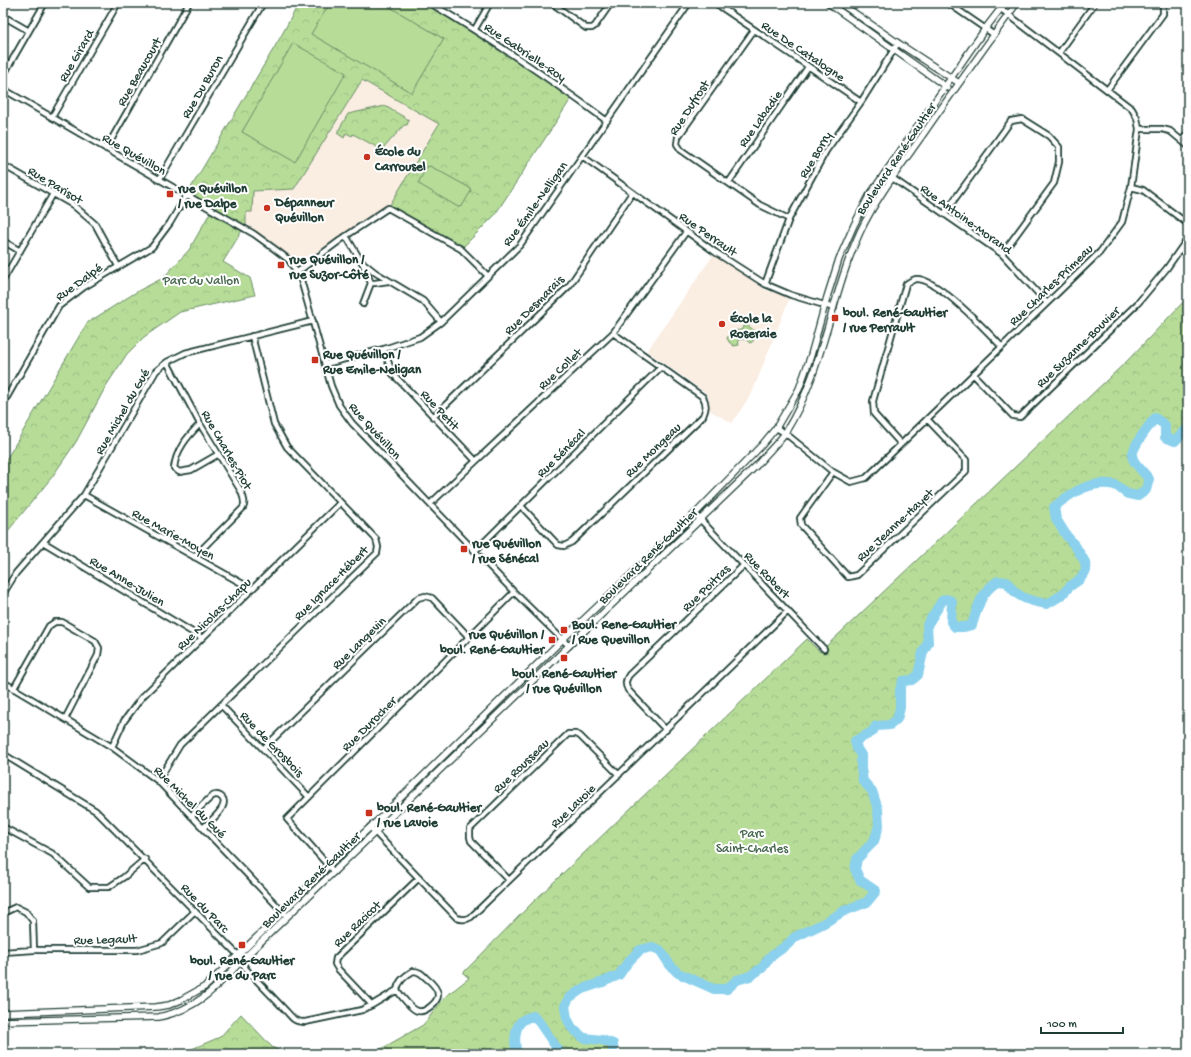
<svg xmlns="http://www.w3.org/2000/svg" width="1191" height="1057" viewBox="0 0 1191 1057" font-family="'Gochi Hand',sans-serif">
<defs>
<pattern id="forest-crowns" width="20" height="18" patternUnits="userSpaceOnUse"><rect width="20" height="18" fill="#b6dc98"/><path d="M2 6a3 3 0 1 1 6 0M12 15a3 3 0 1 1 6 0" fill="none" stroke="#9cbe84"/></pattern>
</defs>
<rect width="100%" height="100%" fill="#fff"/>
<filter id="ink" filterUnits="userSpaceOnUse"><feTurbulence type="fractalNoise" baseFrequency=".025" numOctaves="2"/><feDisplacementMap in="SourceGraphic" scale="8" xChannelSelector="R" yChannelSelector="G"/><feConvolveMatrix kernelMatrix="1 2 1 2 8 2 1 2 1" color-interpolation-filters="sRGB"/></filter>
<g filter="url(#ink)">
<path fill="#faede2" d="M362 80 439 124 388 208 300 262H295L246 224V212H252L253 191 294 189Z
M714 254 768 291 790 297 752 393 732 423 709 410V399L706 393 647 351Z"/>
<path fill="url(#forest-crowns)" stroke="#6a8c66" d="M299 3H430L573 96 494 216 461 249 388 208 439 124 362 80 294 189 253 191 252 212H246V224L223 262 250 278 255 295 180 312 144 337 127 354 106 386 76 442 52 477 3 537V465L87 323 138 291 163 278 189 250 211 211 186 196 280 38Z
M385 106 409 120 407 125H404L382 150 353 134 352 136 346 133 344 138 337 133 348 114Z
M1188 297V428L1175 441 1165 437V425L1154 418C1149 427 1129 449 1133 459 1135 463 1146 475 1149 479L1146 490 1138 496C1135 495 1131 495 1128 494 1123 492 1120 487 1115 485 1091 480 1071 492 1054 507L1056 519 1066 535 1076 547 1085 562 1086 571 1079 580 1069 587 1062 595 1047 604 1025 598 1015 592 1007 582 998 581C981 592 978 606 972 625L964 627H955L951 622 952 602 950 600 946 599 943 601 927 625 928 643 923 652 918 675 912 680 903 681 900 690V708L897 719 890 725 876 726 872 732 855 741 857 749 861 755V768L863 781 872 791 878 809 879 826 874 841 857 859 855 869 860 880 876 891 867 902 844 911 824 923 795 937 787 945 770 957 762 968 750 976 737 980 727 989H714L678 973 670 965 660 950 652 947 640 950 628 962 619 975 603 982 582 989 570 998 565 1006 567 1018 572 1028 584 1038 602 1040 613 1044V1054H561L539 1022 533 1016C529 1017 526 1018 523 1020 514 1026 514 1044 517 1054H350L374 1053 423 1025 445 997 469 978 463 973 533 902 807 639 820 652 1128 360Z
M747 325 755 331 757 336 752 342 750 343 745 339 738 340 739 345 734 346 729 342 727 338 732 331 741 330 744 326Z
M241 1014 272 1047 285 1054H180L220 1037Z"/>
<path fill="#b6dc98" stroke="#6a8c66" d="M330 3H383L444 39 412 93 311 34Z
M293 43 346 73 295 162 242 132Z
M430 166 470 188 471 191 462 206 458 207 419 184V181L427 167Z"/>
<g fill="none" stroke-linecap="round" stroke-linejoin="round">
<path stroke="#8bd0ec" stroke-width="10" d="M517 1054C514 1044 514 1026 523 1020 526 1018 529 1017 533 1016L539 1022 561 1054
M613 1054V1044L602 1040 584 1038 572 1028 567 1018 565 1006 569 998 582 989 603 982 619 975 628 962 640 950 652 947 660 950 670 965 678 973 714 989H727L737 980 750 976 762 968 770 957 787 945 795 937 824 923 844 911 867 902 876 891 860 880 855 869 857 859 874 841 879 826 878 809 872 791 863 781 861 768V755L857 749 855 741 872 732 876 726 890 725 897 719 900 708V690L903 681 912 680 918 675 923 652 928 643 927 625 942 601 946 599 950 600 952 602 951 622 955 627H964L972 625C978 606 981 592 998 581L1007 582C1009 585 1012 589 1015 592 1024 600 1036 602 1047 604L1062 595 1069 587 1079 580 1086 571 1085 562 1076 547 1066 535 1056 519 1054 507C1072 492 1091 480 1115 485 1120 487 1123 492 1128 494 1131 495 1135 495 1138 496L1146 490 1149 479C1146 475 1134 463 1133 459 1129 450 1149 426 1155 418L1165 425V437L1175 441 1188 428"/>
<g stroke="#1f3d34" stroke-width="8">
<path id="minor" d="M430 3C491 39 550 79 607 121
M552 3 586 28H592L595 26 611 3
M715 3 861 102
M948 3 993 34
M3 16 29 31
M475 29 490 3
M754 30 678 137 677 144 681 150 760 205 789 219
M1059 53 1095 3
M3 76 45 3
M3 89 254 234 276 250 289 260 301 280 331 386 339 405 352 423 514 592 569 646
M1107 90 1163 14V4L1161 3
M52 117 118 3
M1139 129H1162L1170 131 1188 146
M1182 141 1188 133
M106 149 189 3
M582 156 715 252 765 284 791 295 834 308
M3 165 73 205 95 224 118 266
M885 173 1002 254 1047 303
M159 180 263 3
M729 182 808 67
M1131 187 1143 190 1188 224
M944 214 1011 121 1022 119 1049 136 1059 147V162L1054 183 1002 254
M346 236 361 261 376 273 423 301 441 322
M3 241 20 251
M362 262 371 283H375L388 281
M296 273 346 236 388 208 461 249 488 276
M3 280 53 194
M765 284 789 219 826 151 861 102 898 43
M363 304 371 283
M384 349 392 373 476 461
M167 362 200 424 241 491C243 497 246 502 243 508L194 557
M325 364 384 349 420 337 441 322 520 245 689 3
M973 374 1013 416 1020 417 1138 303 1167 268 1188 238
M3 404 59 306 84 287 152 247 170 223 186 196
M433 417 569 286 632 193
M200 424C187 437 176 450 174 468L179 472 191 470 217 455
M776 428 785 433 833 472 851 482 866 478 1100 252 1122 222 1131 187 1139 129 1137 118 1132 109 1001 9
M901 444 874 414 873 401 906 284C909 282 914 279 917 279 938 279 987 331 1002 347
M833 472 800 518 801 525 848 577 857 575 966 471V460L927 419
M84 495 252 589
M430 504 613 333 686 232
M521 506 558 545 564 546 572 542 703 416C706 409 707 404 703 397L613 333
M695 514 824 649
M43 542 202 638
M475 551 661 367
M3 594 16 573 84 495 156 371 167 362 185 353 313 321
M3 682 112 747 158 781 285 914
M14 688 49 626 55 622H62L95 641 99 648 98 655 65 719
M221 705 309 797
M666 730 628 690C625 684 625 681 629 675L744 565
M112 747 124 721 142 697 340 503
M263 749 418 598 425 596 432 598 469 637
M3 754 96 811 103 818 238 955 246 969 287 1012C293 1019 295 1022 305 1022L362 1010 372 1005 397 990
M158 781 180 745 377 553 378 547 376 539 287 447 274 424 252 336
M191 816 211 797C214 795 216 794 220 796 233 804 209 822 203 828
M3 827 53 854 89 887H109L124 877 145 859
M370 827 457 918C462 920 466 920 471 917L788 611
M334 872 287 819 514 592
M509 880 471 841 470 837V829L568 734H576L580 736 619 775
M3 915 5 912 16 907 26 912 33 921 34 950
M3 952 34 950H137L162 943 195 911
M413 971C419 971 422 974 426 978 431 982 438 988 438 995 438 1002 425 1013 418 1011 412 1010 401 996 397 990 398 982 406 975 413 971Z
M372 1005 338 969 335 964 336 958 419 878"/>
</g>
<g stroke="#1f3d34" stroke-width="8">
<path id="tertiary" d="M828 3 948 88
M840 3 898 43 959 83
M3 1013 156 1007 169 1005 181 1000 206 986 283 912 328 866 377 821 563 639 695 514 761 446 776 428 799 389 811 355 827 297 839 259 854 225 869 196 885 173 985 29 1005 3
M3 1021 159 1017C197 1009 215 989 241 961L757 465C766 454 777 444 785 433 824 371 830 297 860 232 876 198 900 167 922 136 953 91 985 47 1017 3"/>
</g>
<use href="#minor" stroke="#fff" stroke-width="4.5"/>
<use href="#tertiary" stroke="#fff" stroke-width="5.5"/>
</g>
</g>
<g fill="#c8321e" stroke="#fff" stroke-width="1.5">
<circle cx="367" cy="157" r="4"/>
<rect x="166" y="190" width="8" height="8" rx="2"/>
<circle cx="267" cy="208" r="4"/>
<rect x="277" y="261" width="8" height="8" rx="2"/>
<rect x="831" y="314" width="8" height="8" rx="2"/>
<circle cx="722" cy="324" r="4"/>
<rect x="311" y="356" width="8" height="8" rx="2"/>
<rect x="460" y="545" width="8" height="8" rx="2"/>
<rect x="560" y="626" width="8" height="8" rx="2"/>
<rect x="548" y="636" width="8" height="8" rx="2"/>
<rect x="560" y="654" width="8" height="8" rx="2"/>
<rect x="365" y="809" width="8" height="8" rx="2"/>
<rect x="238" y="941" width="8" height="8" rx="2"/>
</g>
<g text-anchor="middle" stroke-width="4" stroke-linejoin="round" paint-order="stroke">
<g font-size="13" fill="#1f3d34" stroke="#fff">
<text transform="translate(804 50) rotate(34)" y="5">Rue De Catalogne</text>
<text transform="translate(526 51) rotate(34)" y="5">Rue Gabrielle-Roy</text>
<text transform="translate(75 55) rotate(-60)" y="5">Rue Girard</text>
<text transform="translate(138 71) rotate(-60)" y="5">Rue Beaucourt</text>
<text transform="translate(201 86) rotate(-60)" y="5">Rue Du Buron</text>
<text transform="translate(688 107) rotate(-57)" y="5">Rue Dufrost</text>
<text transform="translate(759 118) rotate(-55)" y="5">Rue Labadie</text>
<text transform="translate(135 153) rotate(30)" y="5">Rue Quévillon</text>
<text transform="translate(814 154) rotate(-59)" y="5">Rue Borry</text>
<text transform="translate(895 158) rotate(-56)" y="5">Boulevard René-Gaultier</text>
<text transform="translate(56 184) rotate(31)" y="5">Rue Parisot</text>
<text transform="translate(534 203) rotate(-54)" y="5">Rue Émile-Nelligan</text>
<text transform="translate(967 218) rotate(36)" y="5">Rue Antoine-Morand</text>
<text transform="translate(709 233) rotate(35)" y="5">Rue Perrault</text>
<text transform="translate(78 281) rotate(-36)" y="5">Rue Dalpé</text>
<text transform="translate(1050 284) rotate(-44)" y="5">Rue Charles-Primeau</text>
<text transform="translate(533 304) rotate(-45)" y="5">Rue Desmarais</text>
<text transform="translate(1077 346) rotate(-44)" y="5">Rue Suzanne-Bouvier</text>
<text transform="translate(559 368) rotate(-43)" y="5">Rue Collet</text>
<text transform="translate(441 409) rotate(47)" y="5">Rue Petit</text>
<text transform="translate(121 411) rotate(-60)" y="5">Rue Michel du Gué</text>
<text transform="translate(376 430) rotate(48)" y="5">Rue Quévillon</text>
<text transform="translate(228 449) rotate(60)" y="5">Rue Charles-Piot</text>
<text transform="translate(652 449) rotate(-44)" y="5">Rue Mongeau</text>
<text transform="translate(560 452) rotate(-45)" y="5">Rue Sénécal</text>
<text transform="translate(894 524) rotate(-43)" y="5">Rue Jeanne-Hayet</text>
<text transform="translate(174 533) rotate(29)" y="5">Rue Marie-Moyen</text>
<text transform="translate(647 555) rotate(-44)" y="5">Boulevard René-Gaultier</text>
<text transform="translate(768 574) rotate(46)" y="5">Rue Robert</text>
<text transform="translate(128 580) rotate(31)" y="5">Rue Anne-Julien</text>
<text transform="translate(330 582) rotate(-45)" y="5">Rue Ignace-Hébert</text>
<text transform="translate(705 587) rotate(-44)" y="5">Rue Poitras</text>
<text transform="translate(213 613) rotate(-44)" y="5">Rue Nicolas-Chapu</text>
<text transform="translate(358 642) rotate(-44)" y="5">Rue Langevin</text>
<text transform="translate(368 723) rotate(-45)" y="5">Rue Durocher</text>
<text transform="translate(273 743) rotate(46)" y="5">Rue de Grosbois</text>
<text transform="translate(520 765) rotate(-44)" y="5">Rue Rousseau</text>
<text transform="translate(191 801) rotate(45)" y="5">Rue Michel du Gué</text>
<text transform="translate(572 805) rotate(-44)" y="5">Rue Lavoie</text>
<text transform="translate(310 879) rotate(-44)" y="5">Boulevard René-Gaultier</text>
<text transform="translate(206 907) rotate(46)" y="5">Rue du Parc</text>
<text transform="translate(356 923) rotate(-44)" y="5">Rue Racicot</text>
<text transform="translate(105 938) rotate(-2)" y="5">Rue Legault</text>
</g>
<g font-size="13" font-weight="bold" fill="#1f3d34" stroke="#fff" text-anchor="start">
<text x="375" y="155">École du<tspan x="375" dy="15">Carrousel</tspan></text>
<text x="178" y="192">rue Quévillon<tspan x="178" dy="15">/ rue Dalpe</tspan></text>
<text x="275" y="206">Dépanneur<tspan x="275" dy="15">Quévillon</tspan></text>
<text x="289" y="263">rue Quévillon /<tspan x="289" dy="15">rue Suzor-Côté</tspan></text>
<text x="843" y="316">boul. René-Gaultier<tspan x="843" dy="15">/ rue Perrault</tspan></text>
<text x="730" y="322">École la<tspan x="730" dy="15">Roseraie</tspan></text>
<text x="323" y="358">Rue Quévillon /<tspan x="323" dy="15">Rue Emile-Neligan</tspan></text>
<text x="472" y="547">rue Quévillon<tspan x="472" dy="15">/ rue Sénécal</tspan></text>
<text x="572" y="628">Boul. Rene-Gaultier<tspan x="572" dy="15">/ Rue Quevillon</tspan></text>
<text x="544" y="638" text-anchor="end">rue Quévillon /<tspan x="544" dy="15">boul. René-Gaultier</tspan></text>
<text x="564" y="677" text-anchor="middle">boul. René-Gaultier<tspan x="564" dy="15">/ rue Quévillon</tspan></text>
<text x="377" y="811">boul. René-Gaultier<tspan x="377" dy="15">/ rue Lavoie</tspan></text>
<text x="242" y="964" text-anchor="middle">boul. René-Gaultier<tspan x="242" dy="15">/ rue du Parc</tspan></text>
</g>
<g font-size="13" fill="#45654d" stroke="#fff">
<text x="201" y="284">Parc du Vallon</text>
<text x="752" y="837">Parc<tspan x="752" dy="15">Saint-Charles</tspan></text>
</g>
</g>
<rect width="1191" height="1057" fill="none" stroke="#fff" stroke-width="16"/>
<rect x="8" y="8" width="1175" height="1041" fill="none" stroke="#1f3d34" stroke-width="1.5" filter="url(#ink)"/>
<path d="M1041 1027v6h82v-6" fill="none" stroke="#1f3d34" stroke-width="2"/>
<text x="1047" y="1027" font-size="12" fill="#1f3d34" stroke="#ffffff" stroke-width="3" paint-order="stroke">100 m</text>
</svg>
